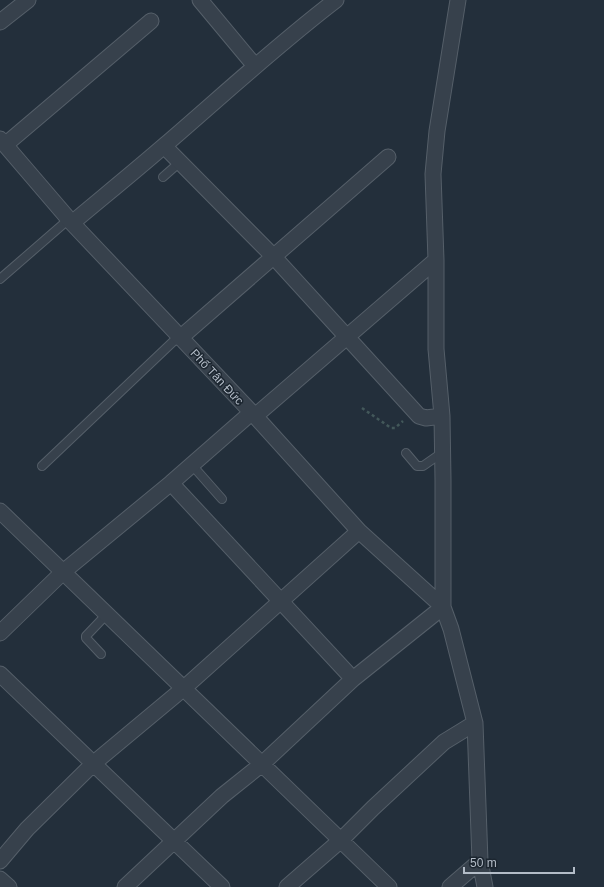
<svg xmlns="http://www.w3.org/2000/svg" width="604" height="887" viewBox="0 0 604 887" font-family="Helvetica,sans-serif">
<rect width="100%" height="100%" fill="#232f3b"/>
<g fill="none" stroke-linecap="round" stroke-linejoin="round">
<g stroke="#555f69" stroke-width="10">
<path id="service" d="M163 177 180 162
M0 279 69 219
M406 453 417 466H423L443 452
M192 465 222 499
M42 466 179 336
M101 654 86 638V636L107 614"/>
</g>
<g stroke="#555f69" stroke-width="17">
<path id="minor" d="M200 0 255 66
M458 0 437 131 433 174 436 260V349L442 416 443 480V607L451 629 475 723 480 861 485 887
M0 22 28 0
M0 139 72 223 255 416 359 531 443 607
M5 145 151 21
M164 146 274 257 419 416 426 418 442 416
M72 223C103 197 135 171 165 145 222 96 277 45 336 0
M180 338 388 157
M255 416 436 260
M171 483 353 679
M0 511 389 887
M0 633 63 572 171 483 251 413
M0 674 222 887
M0 861 27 829 94 763 184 688 359 531
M0 879 9 887
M125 887 222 796 262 764 353 679 443 607
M287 887 341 840 373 808 444 742 475 723
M450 887 480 861"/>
</g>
<path stroke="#43585a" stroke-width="2.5" stroke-dasharray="3 3" stroke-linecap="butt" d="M362 408 391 428H395L403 421"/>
<use href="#service" stroke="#37414c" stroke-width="8"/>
<use href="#minor" stroke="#37414c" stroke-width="15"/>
</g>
<g text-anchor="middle" stroke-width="3" stroke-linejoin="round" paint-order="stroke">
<g font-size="12" fill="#b3bcc7" stroke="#1c2630">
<text transform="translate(217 377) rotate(47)" y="4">Phố Tân Đức</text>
</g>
</g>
<path d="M464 867v6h110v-6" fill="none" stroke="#b3bcc7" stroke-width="2"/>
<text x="470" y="867" font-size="12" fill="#b3bcc7" stroke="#1c2630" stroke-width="3" paint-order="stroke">50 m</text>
</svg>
